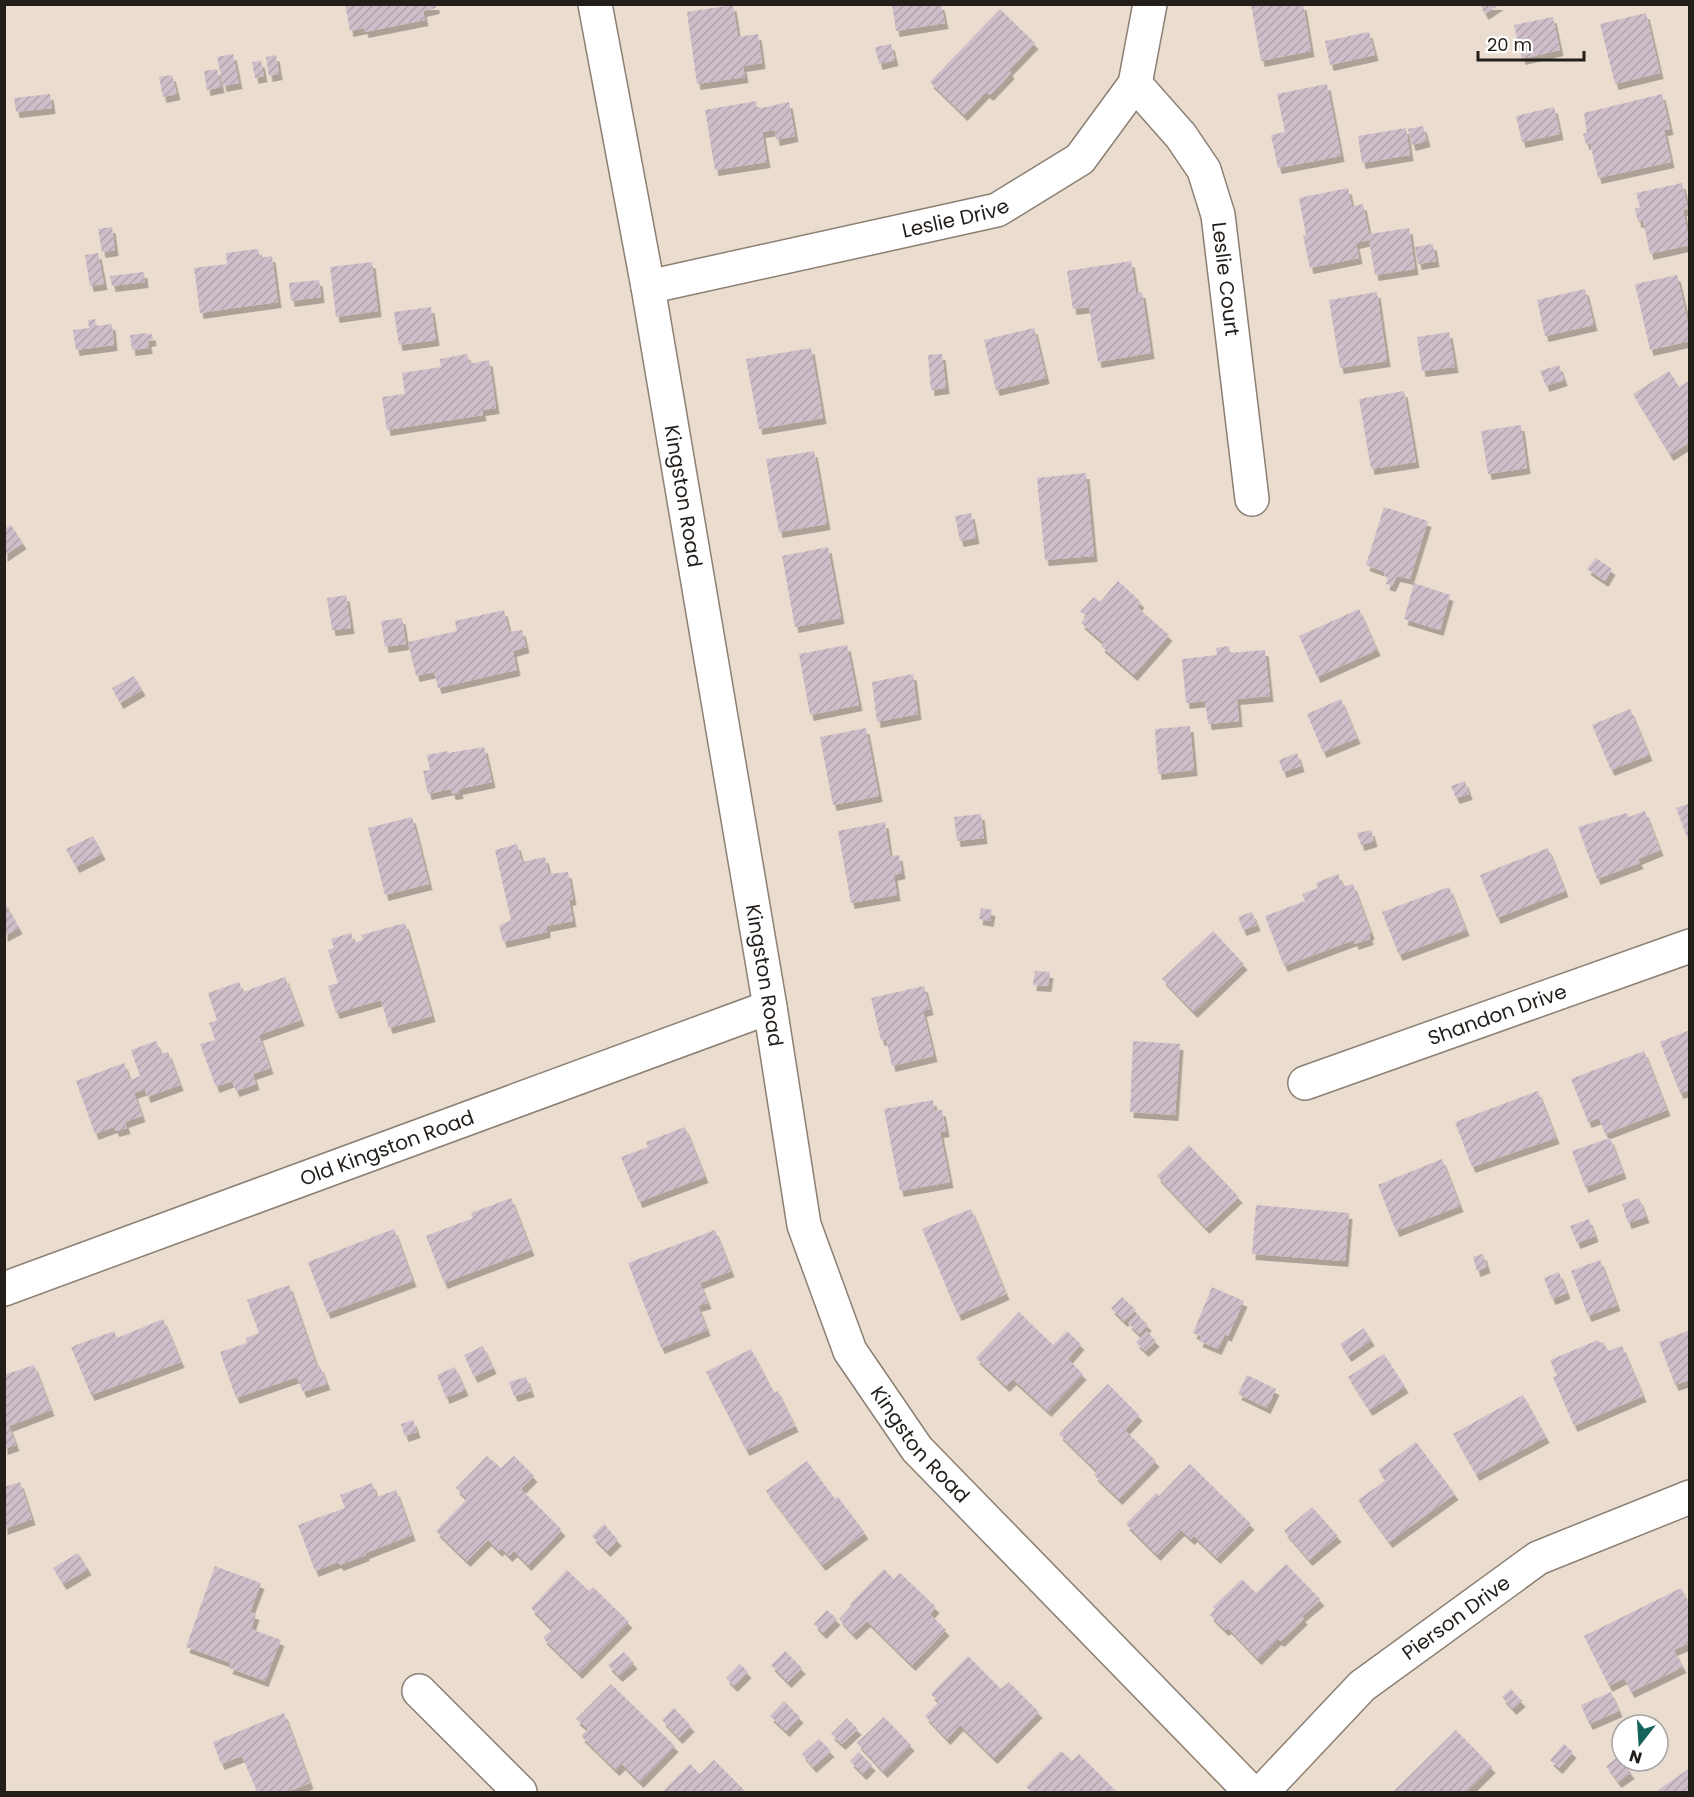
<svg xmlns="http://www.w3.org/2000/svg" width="1694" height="1797" viewBox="0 0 1694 1797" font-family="Poppins,sans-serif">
<defs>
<pattern id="building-hatch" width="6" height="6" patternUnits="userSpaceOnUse" patternTransform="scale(1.5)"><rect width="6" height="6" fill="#cfbeca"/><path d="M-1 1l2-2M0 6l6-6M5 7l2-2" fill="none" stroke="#b1a3ad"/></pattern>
<filter id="shadow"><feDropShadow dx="3.5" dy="6" stdDeviation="0" flood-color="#0004"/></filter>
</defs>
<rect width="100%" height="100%" fill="#eadcce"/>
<path fill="url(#building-hatch)" filter="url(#shadow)" d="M345 4H436V8L423 11 425 20 365 32 364 28 350 31Z
M892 4H941L945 23 896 31Z
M1251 4H1303L1311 51 1261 61Z
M1480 4H1500L1485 14Z
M733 5 738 37 758 34 762 63 743 66 745 77 697 84 687 12Z
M1000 9 1035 43 1009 70 1011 73 990 95 986 92 964 115 930 82Z
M1646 13 1660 73 1615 84 1600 24Z
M1553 17 1560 50 1522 59 1514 25Z
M1369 32 1375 55 1330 65 1325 41Z
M891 44 895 60 879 64 875 47Z
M233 54 239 83 223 86 217 57Z
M276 55 279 74 269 76 266 57Z
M261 61 264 76 255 78 252 62Z
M217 69 221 87 207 90 204 71Z
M172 75 177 94 163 97 159 77Z
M1327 84 1341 156 1278 168 1271 135 1285 132 1277 94Z
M50 94 52 108 16 112 14 98Z
M1662 94 1670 129 1664 130 1671 162 1598 178 1590 143 1586 144 1583 134 1587 133 1584 113Z
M756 101 757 109 789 102 795 136 776 140 775 130 762 132 767 162 715 170 705 110Z
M1554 107 1560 134 1522 142 1516 116Z
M1423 126 1427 141 1412 145 1408 129Z
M1406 128 1410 155 1362 163 1358 136Z
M1682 183 1688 209 1683 210 1690 245 1650 254 1643 221 1638 222 1635 209 1640 207 1636 193Z
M1348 188 1352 207 1363 204 1369 234 1409 228 1415 269 1375 275 1369 240 1356 243 1359 258 1310 268 1303 236 1306 235 1299 198Z
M112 227 115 250 102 252 98 229Z
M1433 244 1436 261 1418 264 1415 247Z
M258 249 260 258 272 256 278 302 200 313 194 268 227 264 226 253Z
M98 253 104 284 90 286 85 255Z
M1131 261 1136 293 1142 292 1151 353 1098 362 1089 307 1073 309 1067 271Z
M372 262 378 311 336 317 330 267Z
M144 272 145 282 112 286 110 276Z
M1677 275 1690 331V341L1650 350 1635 284Z
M319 280 321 297 291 301 289 283Z
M1585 289 1594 325 1545 336 1537 300Z
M1377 292 1387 361 1340 368 1329 300Z
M431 307 436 340 399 345 394 312Z
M95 319 96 326 112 324 114 345 76 350 73 330 89 328 88 320Z
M1034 328 1046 378 996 390 984 340Z
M1449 332 1455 367 1422 371 1417 337Z
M147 333V335L152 334 153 340 148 341 149 348 132 350 130 335Z
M811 348 823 418 759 429 746 359Z
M467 354 470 364 489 360 496 408 482 410 483 415 387 430 382 397 405 394 402 373 441 367 440 359Z
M942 354 946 388 931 390 928 355Z
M1559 365 1564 380 1546 386 1540 371Z
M1669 371 1679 387 1690 380V442L1670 455 1633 394Z
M1404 391 1416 462 1371 469 1359 399Z
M1521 425 1527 468 1488 474 1481 431Z
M814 451 827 524 779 532 766 459Z
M1086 473 1094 556 1045 560 1037 478Z
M1384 507 1428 521 1410 579 1397 576 1392 586 1386 584 1388 577 1384 576 1385 572 1366 565Z
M971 513 976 538 960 541 955 516Z
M11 525 23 543 4 556V529Z
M828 547 841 618 795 627 782 556Z
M1596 558 1612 569 1605 581 1587 569Z
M1118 581 1141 602 1137 607 1169 635 1134 675 1101 646 1104 643 1081 623 1087 616 1080 612 1094 597 1100 602Z
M1414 583 1450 595 1440 630 1404 619Z
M346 595 351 628 332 630 327 598Z
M1359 609 1377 650 1317 677 1299 636Z
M504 610 509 632 522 630 526 647 513 651 517 670 438 688 434 672 416 676 408 642 457 631 455 621Z
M402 618 406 644 385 647 381 621Z
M847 645 859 705 810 715 799 654Z
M1229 646 1230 653 1265 650 1270 696 1237 699 1239 721 1208 724 1205 701 1186 703 1182 659 1217 655 1216 648Z
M913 674 918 714 877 722 872 682Z
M134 676 142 690 120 703 112 688Z
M1341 699 1357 738 1323 752 1307 714Z
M1630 709 1649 755 1611 770 1592 725Z
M1190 726 1194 770 1158 774 1155 729Z
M866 728 879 796 833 805 820 737Z
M484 747 492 782 459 789 460 793 452 794 451 789 428 794 423 771 430 770 427 755 447 751 448 753Z
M1297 753 1301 766 1283 772 1279 760Z
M1465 781 1469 794 1456 798 1451 786Z
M1690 803V842H1689L1676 808Z
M1645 811 1660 850 1638 859 1640 863 1597 879 1578 827 1627 813 1629 817Z
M981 814 984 838 957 841 954 817Z
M412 817 429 884 385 895 368 828Z
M885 822 890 856 899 855 902 873 894 875 897 895 851 903 838 831Z
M1371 830 1374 841 1361 845 1357 833Z
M93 836 102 854 76 867 66 849Z
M517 844 522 862 545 857 549 874 568 872 573 899 569 900 573 921 547 926V932L503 942 499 926 511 920 495 850Z
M1548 848 1565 891 1497 918 1480 875Z
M1338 874 1343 887 1353 884 1371 933 1369 935 1370 939 1355 944 1354 940 1284 966 1265 916 1305 901 1302 894 1318 888 1316 883Z
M1449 887 1466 930 1399 955 1382 912Z
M4 901 19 928 4 936Z
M981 908 992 910 990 921 979 919Z
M1252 912 1257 925 1243 930 1238 917Z
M405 923 432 1016 389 1028 381 1000 336 1013 328 986 338 983 328 950 334 948 331 939 351 933 354 943 363 940 361 935Z
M1213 931 1244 964 1194 1012 1162 979Z
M1035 971 1050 972 1048 986 1033 985Z
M285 977 301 1020 259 1035 270 1068 253 1074 256 1084 236 1091 232 1081 216 1087 200 1044 215 1040 209 1023 217 1020 208 993 239 982 243 992Z
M924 986 930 1009 923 1011 934 1056 892 1066 886 1039 881 1040 871 998Z
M1690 1030V1090L1680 1093 1660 1042Z
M156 1041 161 1054 168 1052 180 1085 147 1097 145 1089 134 1093 142 1116 125 1122 127 1128 116 1131 114 1127 95 1134 76 1081 124 1063 130 1080 140 1076 131 1050Z
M1133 1041 1180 1044 1175 1115 1130 1112Z
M1644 1051 1667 1110 1605 1134 1599 1118 1588 1122 1571 1079Z
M1538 1091 1556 1138 1472 1167 1455 1122Z
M933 1100 935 1111 942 1110 946 1131 940 1132 950 1182 900 1191 884 1109Z
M685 1127 705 1177 639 1202 621 1157 648 1147 646 1142Z
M1610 1138 1623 1173 1585 1187 1572 1151Z
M1189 1145 1239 1197 1206 1228 1157 1176Z
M1442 1159 1460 1206 1396 1231 1378 1185Z
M511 1198 531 1250 444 1283 426 1236 473 1218 471 1213Z
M1639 1198 1646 1217 1628 1223 1622 1204Z
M1256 1205 1349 1213 1345 1261 1252 1254Z
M971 1209 1006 1294 958 1315 922 1229Z
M1589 1219 1595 1236 1577 1243 1570 1226Z
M394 1229 413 1281 327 1313 308 1262Z
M715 1230 731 1271 700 1283 708 1303 698 1306 707 1330 661 1348 628 1263Z
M1483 1254 1487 1267 1477 1271 1473 1257Z
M1600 1260 1617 1305 1588 1316 1571 1271Z
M1559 1272 1567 1293 1552 1299 1544 1278Z
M289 1285 317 1367 320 1366 327 1384 303 1392 297 1377 236 1398 220 1352 247 1343 246 1338 259 1333 247 1300Z
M1212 1287 1244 1301 1228 1336 1225 1334 1218 1349 1199 1341 1201 1336 1193 1333Z
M1122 1297 1136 1310 1124 1321 1111 1308Z
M1019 1312 1053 1345 1067 1331 1081 1344 1068 1359 1083 1374 1048 1411 1013 1379 1006 1386 976 1358Z
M1137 1314 1148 1325 1139 1334 1128 1323Z
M163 1319 181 1362 91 1395 71 1347 114 1331 117 1338Z
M1364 1328 1371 1340 1348 1356 1340 1344Z
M1690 1330V1380L1675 1385 1659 1342Z
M1147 1331 1156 1341 1145 1351 1136 1342Z
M1598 1340 1600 1343 1603 1342 1608 1351 1622 1346 1643 1396 1574 1426 1553 1377 1557 1376 1550 1360Z
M483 1346 493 1368 474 1377 464 1355Z
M751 1349 774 1393 778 1391 795 1426 746 1450 706 1372Z
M1384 1354 1405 1387 1369 1410 1348 1377Z
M34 1365 51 1410 9 1426 16 1445 4 1449V1375Z
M455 1367 465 1390 446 1398 437 1375Z
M1247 1375 1276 1389 1267 1408 1238 1394Z
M526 1377 531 1391 514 1396 509 1382Z
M1108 1384 1139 1415 1125 1430 1156 1461 1119 1499 1094 1475 1097 1471 1059 1434Z
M1523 1395 1546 1437 1476 1475 1453 1434Z
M413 1420 417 1432 405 1436 401 1424Z
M1416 1442 1455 1494 1389 1542 1358 1500 1386 1480 1378 1470Z
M487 1456 501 1468 514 1456 534 1476 521 1489 562 1530 528 1565 514 1551 509 1556 501 1548 499 1551 488 1540 467 1561 436 1531 467 1499 456 1488Z
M807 1461 835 1499 838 1497 865 1533 822 1565 766 1491Z
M1190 1464 1251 1524 1217 1558 1194 1536 1191 1539 1181 1530 1157 1555 1126 1524 1156 1493 1159 1496Z
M20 1482 32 1519 4 1529V1487Z
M372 1483 377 1497 396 1490 412 1535 366 1553V1555L340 1565 338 1562 315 1571 298 1525 345 1508 340 1495Z
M1312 1507 1338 1536 1309 1560 1284 1531Z
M604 1524 618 1540 607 1551 592 1536Z
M78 1553 88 1569 63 1584 53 1568Z
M1286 1564 1321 1600 1302 1616 1304 1619 1281 1641 1278 1639 1258 1659 1228 1628 1225 1630 1210 1615 1215 1609 1213 1607 1242 1579 1256 1593Z
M215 1566 261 1583 250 1612 256 1614 251 1629 281 1640 265 1681 229 1668 231 1663 186 1647Z
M884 1569 894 1579 900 1573 936 1607 930 1614 946 1630 912 1665 867 1621 853 1634 839 1619 851 1606 850 1604Z
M567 1570 589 1591 593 1587 629 1622 579 1673 543 1638 552 1629 531 1608Z
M1681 1588 1690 1607V1643L1674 1650 1683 1667 1631 1692 1624 1678 1609 1686 1584 1636Z
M827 1610 837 1619 823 1633 814 1624Z
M785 1651 802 1668 788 1682 771 1665Z
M624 1652 634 1663 619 1676 608 1665Z
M968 1656 1001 1689 1009 1682 1039 1712 994 1758 960 1725 947 1739 925 1716 939 1702 931 1694Z
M740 1664 748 1672 734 1686 726 1678Z
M611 1684 675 1746 640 1782 622 1764 616 1770 581 1736 588 1729 576 1719Z
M1511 1689 1522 1701 1513 1709 1502 1697Z
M1611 1692 1619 1711 1589 1724 1581 1705Z
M784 1701 800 1717 786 1731 770 1716Z
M674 1708 691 1726 679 1738 662 1720Z
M284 1713 310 1783 287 1792H257L242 1756 221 1764 213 1742Z
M884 1717 911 1745 884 1772 857 1743Z
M847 1718 858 1729 842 1744 831 1734Z
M1456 1730 1492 1767 1467 1792H1393Z
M819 1739 831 1751 813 1767 802 1754Z
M1564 1744 1573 1752 1559 1768 1550 1760Z
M1061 1751 1072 1761 1079 1754 1116 1791 1032 1792 1026 1787Z
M859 1752 872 1765 863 1774 850 1761Z
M1619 1756 1631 1773 1618 1782 1606 1766Z
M714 1760 745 1791 743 1792H662L690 1764 700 1774Z
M1690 1768V1792H1660L1658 1790Z"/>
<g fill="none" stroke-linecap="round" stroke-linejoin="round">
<g stroke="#8c7f73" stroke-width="36">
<g id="minor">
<path id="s1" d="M595 4 648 287 770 1007 804 1225 850 1351 917 1449 1251 1792"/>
<path id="s2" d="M1135 84 1181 136 1204 170 1218 215 1252 499"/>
<path id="s3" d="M648 287 997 210 1080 159 1135 84 1150 4"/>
<path id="s4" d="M1305 1083 1690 946"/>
<path id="s5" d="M4 1289 770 1007"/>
<path d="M419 1691 520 1792"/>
<path id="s6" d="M1262 1792 1362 1686 1538 1558 1690 1497"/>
</g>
</g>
<use href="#minor" stroke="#fff" stroke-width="33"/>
</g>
<g text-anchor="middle" stroke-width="5" stroke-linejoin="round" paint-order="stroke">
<g font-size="20" fill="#231e19" stroke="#fff">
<text dy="7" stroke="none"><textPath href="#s3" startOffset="315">Leslie Drive</textPath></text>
<text dy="7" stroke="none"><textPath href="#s2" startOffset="222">Leslie Court</textPath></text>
<text dy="7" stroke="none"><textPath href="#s1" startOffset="500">Kingston Road</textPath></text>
<text dy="7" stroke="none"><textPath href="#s1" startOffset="986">Kingston Road</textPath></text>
<text dy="7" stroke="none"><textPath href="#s4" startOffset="204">Shandon Drive</textPath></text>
<text dy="7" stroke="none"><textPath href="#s5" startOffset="408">Old Kingston Road</textPath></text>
<text dy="7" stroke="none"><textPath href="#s1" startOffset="1490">Kingston Road</textPath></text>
<text dy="7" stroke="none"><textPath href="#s6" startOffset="262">Pierson Drive</textPath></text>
</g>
</g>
<rect width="1694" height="1797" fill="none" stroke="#231e19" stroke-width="12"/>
<g transform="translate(1640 1743) rotate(197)"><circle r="28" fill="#ffffff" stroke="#a7a5a3" stroke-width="1.5"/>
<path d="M0-4.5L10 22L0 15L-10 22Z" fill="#16635c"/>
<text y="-9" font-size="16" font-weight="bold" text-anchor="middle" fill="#231e19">N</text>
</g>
<path d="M1478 51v9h106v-9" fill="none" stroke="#231e19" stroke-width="3"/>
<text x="1487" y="51" font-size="18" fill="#231e19" stroke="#ffffff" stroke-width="4.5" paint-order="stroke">20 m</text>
</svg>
